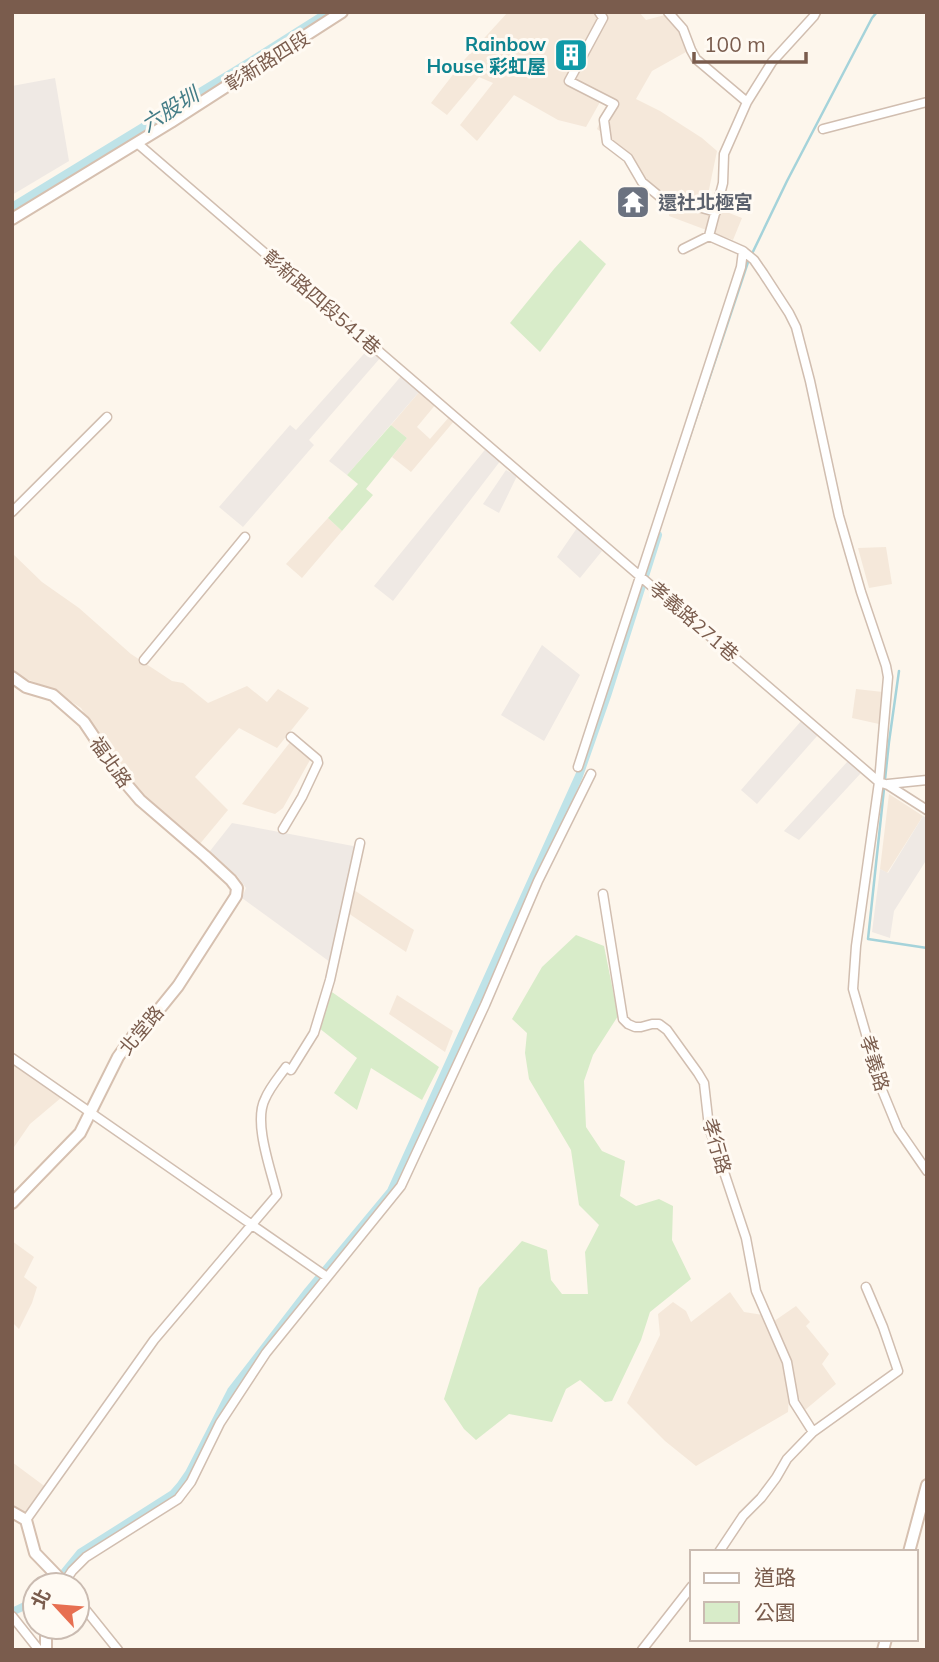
<svg xmlns="http://www.w3.org/2000/svg" width="939" height="1662" viewBox="0 0 939 1662" font-family="Mulish,'Noto Sans TC',sans-serif">
<rect width="100%" height="100%" fill="#fdf6ec"/>
<path fill="#f5e8da" d="M508 12H639L646 20 665 15 680 28 686 52 652 71 636 99 660 111 702 138 717 151 706 204 742 218 733 240 669 216 671 199 652 189 637 175 633 156 597 129 610 96 604 95 586 127 558 120 514 95 477 141 460 125 493 83 479 77 447 115 431 103 465 59Z
M420 391 436 404 417 427 430 439 450 416 455 420 411 472 392 457 407 438 391 425Z
M328 518 342 531 302 578 286 564Z
M886 547 892 584 869 588 858 548Z
M12 553 42 582 79 608 131 654 172 681 183 683 208 703 247 686 267 702 278 689 309 708 277 748 239 728 195 777 228 810 199 845 133 787 81 708 52 689 19 676 12 668Z
M856 689 883 692 879 724 852 718Z
M291 741 310 760 283 808 275 814 242 804Z
M889 794 923 816 887 873 880 869Z
M354 890 414 930 406 952 348 913Z
M397 995 453 1031 445 1052 389 1014Z
M12 1061 62 1097 30 1124 12 1150Z
M12 1241 34 1257 24 1277 37 1287 32 1303 19 1329 12 1322Z
M730 1292 744 1312 763 1315 767 1326 796 1306 810 1322 806 1326 829 1354 822 1364 836 1384 805 1410 795 1391 789 1394 788 1412 696 1466 665 1441 627 1403 660 1335 658 1314 673 1302 686 1311 691 1322Z
M12 1462 47 1488 26 1518 12 1509Z"/>
<path fill="#efe9e4" d="M55 78 69 161 12 195V86Z
M370 347 381 357 309 440 314 445 243 527 219 507 290 425 296 430Z
M402 375 420 391 347 475 329 461Z
M488 446 501 460 393 601 374 586Z
M506 470 517 476 499 513 483 504Z
M577 528 602 551 580 578 557 557Z
M542 645 580 675 544 741 501 715Z
M802 720 818 735 757 804 741 790Z
M848 761 861 773 799 840 784 831Z
M923 816 927 818V859L894 911 890 938 872 932 880 869 888 873Z
M232 823 353 846 356 850 330 962 242 898 246 888 238 877 210 851Z"/>
<path fill="#d8ecc9" d="M580 240 606 264 540 352 510 323 554 269Z
M391 425 407 438 366 489 373 495 342 531 328 518 358 484 347 475Z
M576 935 604 946 618 1016 593 1055 584 1081 586 1127 602 1151 625 1161 620 1196 636 1206 659 1199 673 1206 672 1240 691 1279 650 1312 641 1340 612 1401 605 1402 580 1380 566 1389 552 1422 509 1414 476 1440 464 1429 444 1399 479 1288 522 1241 547 1250 551 1280 562 1294H588L585 1252 599 1225 579 1205 571 1150 529 1079 525 1053 527 1033 512 1019 542 967Z
M329 990 439 1067 422 1100 371 1068 357 1110 334 1093 357 1058 319 1028Z"/>
<g fill="none" stroke-linecap="round" stroke-linejoin="round">
<path stroke="#a5d3da" stroke-width="2.5" d="M672 490 748 262 787 181 872 18 877 12
M899 671 889 742 868 939 927 948"/>
<path stroke="#bfe3e8" stroke-width="8" d="M12 207 251 61 328 12
M54 1585 80 1553 173 1494 180 1486 189 1473 231 1391 308 1291 391 1191 579 776 607 696 658 535
M12 1612 35 1601"/>
<g stroke="#d1beb0" stroke-width="11">
<path id="street" d="M599 12 603 18 569 81 614 104 604 120 607 142 628 158 642 182 659 196 716 212
M668 12 683 29 691 50 696 59 747 102
M823 129 927 102
M137 143 879 782 888 785 927 810
M709 236 723 183 724 154 747 102 772 62 814 16 816 12
M683 249 709 236 743 251
M12 512 107 417
M144 660 245 537
M578 767 741 267 743 251 754 260 763 273 789 313 796 327 810 381 839 516 861 592 886 666 888 677 879 782 856 946 853 989 882 1090 898 1129 927 1171
M888 784 927 780
M283 829 302 797 318 763 317 759 291 737
M603 894 623 1019 628 1024 635 1027H641L652 1024H659L667 1030 698 1073 704 1083 709 1127 746 1238 756 1291 787 1362 794 1402 813 1432
M12 1058 327 1277
M291 1070 314 1033 330 980 360 843
M26 1520 154 1340 277 1195C271 1170 253 1122 265 1099 270 1087 279 1077 286 1067
M719 1552 743 1516 761 1498 776 1478 787 1459 813 1432 898 1371 883 1327 866 1287
M66 1585 64 1583 72 1571 86 1557 178 1499 191 1482 220 1423 266 1353 401 1186 485 1005 538 881 591 774
M77 1599 118 1650
M12 1616 39 1650
M642 1650 692 1586"/>
</g>
<g stroke="#d6c0b0" stroke-width="14">
<path id="secondary" d="M12 219 171 122 342 12
M12 677 26 687 53 695 84 722 123 780 140 800 205 856 231 880 237 888 236 896 178 986 161 1007 136 1032 118 1057 80 1133 12 1203
M12 1512 26 1520 35 1553 64 1583V1585
M909 1552 927 1485
M46 1650V1627
M883 1650 886 1639"/>
</g>
<use href="#street" stroke="#fff" stroke-width="8"/>
<use href="#secondary" stroke="#fff" stroke-width="10"/>
</g>
<defs>
<g id="building-square" transform="scale(1.75)"><rect x="-9" y="-9" width="18" height="18" rx="4" fill="#0f9aa8" stroke="#fffaf3"/><path d="M-4-6H4V6H1V3H-1V6H-4ZM-2.5-4.3h1.7v1.8h-1.7ZM.8-4.3h1.7v1.8H.8ZM-2.5-1h1.7V.8h-1.7ZM.8-1h1.7V.8H.8Z" fill="#fff"/></g>
<g id="temple-square" transform="scale(1.75)"><rect x="-9" y="-9" width="18" height="18" rx="4" fill="#6b7280" stroke="#fffaf3"/><path d="M0-6L5-2H3V0L6.5 2.5H4V6H1.5V3h-3V6H-4V2.5H-6.5L-3 0V-2H-5Z" fill="#fff"/></g>
</defs>
<g fill-rule="evenodd">
<use href="#building-square" x="571" y="55"/>
<use href="#temple-square" x="633" y="202"/>
</g>
<g text-anchor="middle" stroke-width="6" stroke-linejoin="round" paint-order="stroke">
<g font-size="19" font-weight="bold" fill="#0d838f" stroke="#fffaf3" text-anchor="end">
<text x="546" y="51">Rainbow<tspan x="546" dy="22">House 彩虹屋</tspan></text>
</g>
<g font-size="19" fill="#7a5c4d" stroke="#fffaf3">
<text transform="translate(267 61) rotate(-32)" y="7">彰新路四段</text>
<text transform="translate(322 302) rotate(41)" y="7">彰新路四段541巷</text>
<text transform="translate(694 621) rotate(41)" y="7">孝義路271巷</text>
<text transform="translate(111 762) rotate(55)" y="7">福北路</text>
<text transform="translate(141 1030) rotate(-50)" y="7">北堂路</text>
<text transform="translate(875 1063) rotate(73)" y="7">孝義路</text>
<text transform="translate(717 1146) rotate(74)" y="7">孝行路</text>
</g>
<g font-size="19" font-weight="bold" fill="#5b616d" stroke="#fffaf3" text-anchor="start">
<text x="658" y="209">還社北極宮</text>
</g>
<g font-size="21" font-style="italic" fill="#437c86" stroke="#fffaf3">
<text transform="translate(170 110) rotate(-32)" y="7">六股圳</text>
</g>
</g>
<rect width="939" height="1662" fill="none" stroke="#7a5c4d" stroke-width="28"/>
<rect x="690" y="1550" width="228" height="91" fill="#fffaf3" stroke="#cabbb1" stroke-width="2"/>
<rect x="704" y="1573" width="35" height="10" fill="#ffffff" stroke="#cabbb1" stroke-width="2"/>
<text x="754" y="1585" font-size="21" fill="#7a5c4d">道路</text>
<rect x="704" y="1602" width="35" height="21" fill="#d8ecc9" stroke="#cabbb1" stroke-width="2"/>
<text x="754" y="1620" font-size="21" fill="#7a5c4d">公園</text>
<g transform="translate(56 1606) rotate(296)"><circle r="33" fill="#fffaf3" stroke="#cabbb1" stroke-width="2"/>
<path d="M0-5L12 26L0 18L-12 26Z" fill="#e76f51"/>
<text y="-10" font-size="19" font-weight="bold" text-anchor="middle" fill="#7a5c4d">北</text>
</g>
<path d="M694 52v10h112v-10" fill="none" stroke="#7a5c4d" stroke-width="3.5"/>
<text x="704" y="52" font-size="21" fill="#7a5c4d" stroke="#fffaf3" stroke-width="5" paint-order="stroke">100 m</text>
</svg>
